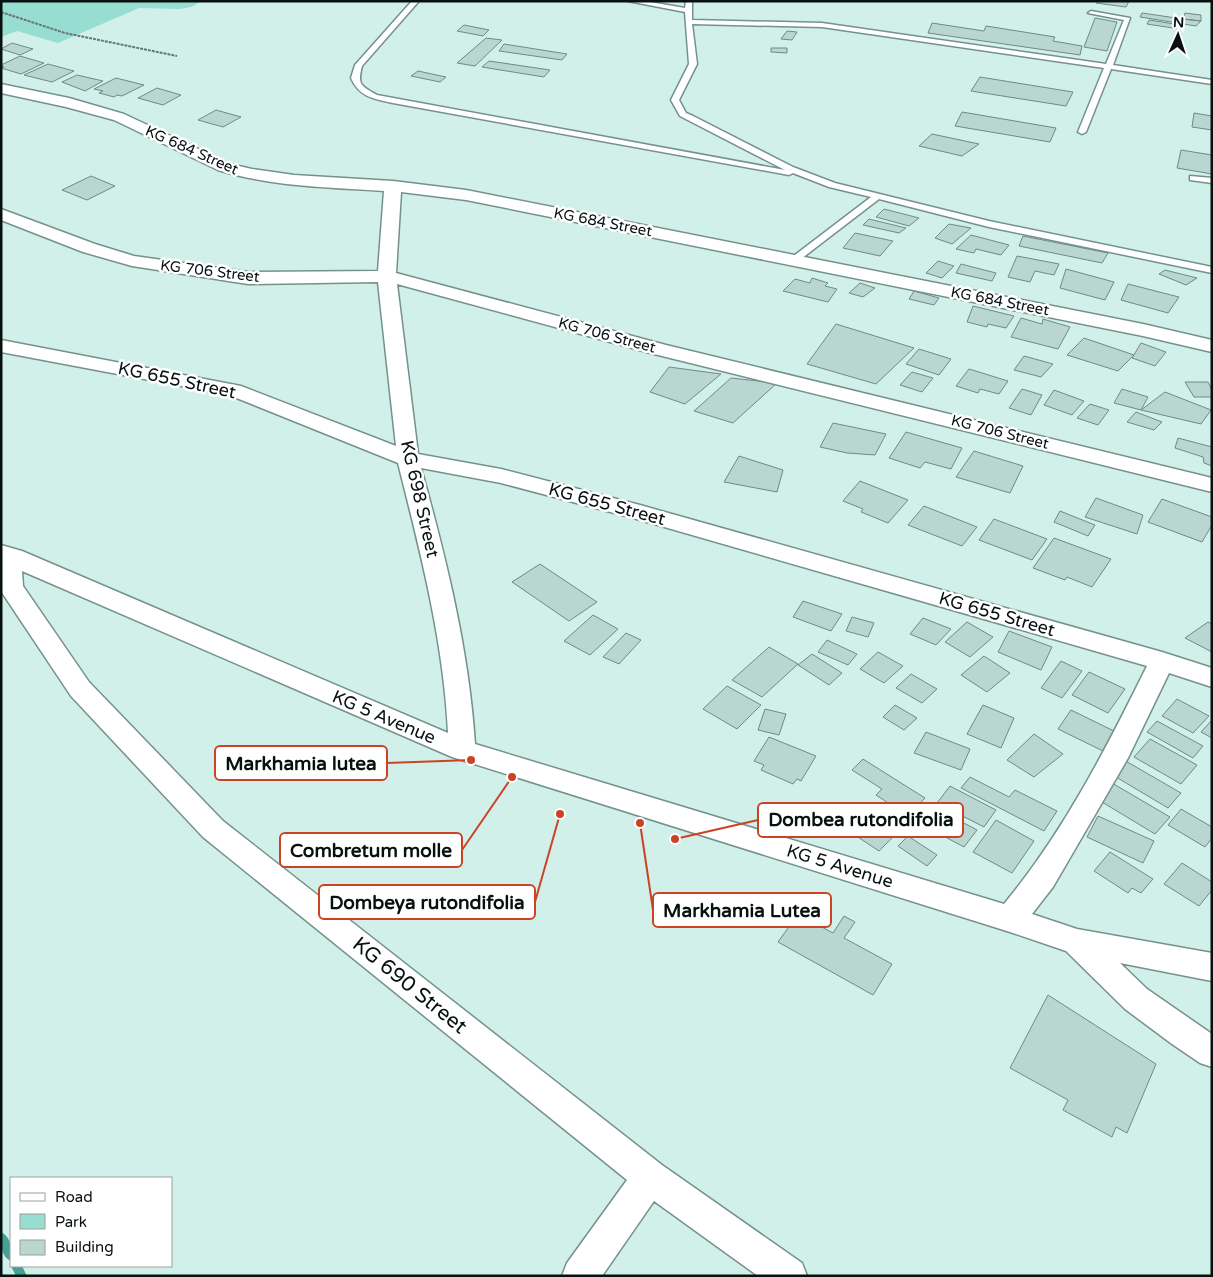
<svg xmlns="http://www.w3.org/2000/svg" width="1213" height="1277" viewBox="0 0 1213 1277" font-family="'Varela Round',sans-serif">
<rect width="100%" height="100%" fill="#d2f0ea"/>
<path fill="#97ddd2" d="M1 1H202L191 7 180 9 139 8 58 43 17 31 1 37Z"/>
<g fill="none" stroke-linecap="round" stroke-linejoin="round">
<path fill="#48a094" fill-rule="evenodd" d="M1 1232C12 1237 12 1251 11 1261 0 1256 1 1243 1 1232Z
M11 1264V1266H22L27 1276H16L11 1266Z"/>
</g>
<path fill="#b9d6d1" stroke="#6f8a85" d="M1097 1H1129L1126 7 1096 3Z
M1142 13 1183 19 1201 21 1196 26 1140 17Z
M1185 13 1201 15V21L1183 19Z
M1095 18 1117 22 1107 51 1084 47Z
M1149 20 1181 25 1179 29 1147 24Z
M932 23 984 31 986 26 1055 37 1053 41 1082 46 1080 55 928 33Z
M464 25 489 30 483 36 457 31Z
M787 31 797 32 792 40 781 39Z
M486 38 502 40 475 66 457 63Z
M12 43 33 49 20 55 1 49Z
M504 44 567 54 562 60 499 51Z
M771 48H787V53L771 52Z
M20 56 44 63 21 74 1 68 4 67 1 65Z
M489 61 550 70 544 77 482 67Z
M48 64 74 71 52 82 24 75Z
M418 71 446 77 440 82 411 76Z
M77 75 103 81 85 91 62 82Z
M980 77 1073 92 1066 106 971 91Z
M116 78 144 85 122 96 117 95 114 97 99 93 103 91 94 89Z
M157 88 181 95 163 105 138 98Z
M216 110 241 117 223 127 198 120Z
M962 112 1056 128 1050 142 955 126Z
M1194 113 1212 116V130L1192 127Z
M932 134 979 144 962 156 919 146Z
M1181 150 1212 155V174L1177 168Z
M91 176 115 186 87 200 62 190Z
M884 209 919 218 909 226 876 217Z
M869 219 906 228 899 233 863 225Z
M949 224 971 228 952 244 935 238Z
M855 233 893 241 880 256 843 248Z
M971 235 1009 245 1001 255 976 249 974 253 956 249Z
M1023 236 1108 253 1102 263 1019 246Z
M1017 256 1059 264 1054 275 1035 271 1030 282 1008 277Z
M938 261 954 266 942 278 926 273Z
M961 264 996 273 992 281 956 273Z
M1066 269 1114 282 1105 300 1060 288Z
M1165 270 1197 278 1186 285 1159 274Z
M812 278 828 283 825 286 837 289 828 302 783 291 795 279 810 283Z
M860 283 875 288 863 297 849 293Z
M1128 284 1179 297 1168 313 1121 300Z
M914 291 939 298 934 305 909 299Z
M973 306 1014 316 1006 328 988 324 987 327 967 322Z
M1021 318 1042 324 1043 319 1070 327 1058 349 1011 337Z
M836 324 914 348 876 384 807 364Z
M1084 338 1134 355 1118 371 1067 355Z
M1141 343 1166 352 1155 366 1132 358Z
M919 349 951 359 939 375 906 364Z
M1024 356 1053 364 1041 377 1014 370Z
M669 367 721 374 685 404 650 392Z
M969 369 1008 381 999 394 980 389 978 393 956 386Z
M912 372 933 378 922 392 900 385Z
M731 378 777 383 733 423 694 411Z
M1185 382H1208L1212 390V397H1194Z
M1022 389 1042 395 1031 415 1009 408Z
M1122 389 1148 397 1141 410 1114 403Z
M1054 390 1084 401 1072 415 1044 405Z
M1165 392 1211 410 1201 424 1141 410Z
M1090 404 1109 410 1098 425 1077 418Z
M1136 412 1162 422 1154 430 1127 422Z
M833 423 886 434 875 455 847 453 820 447Z
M906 432 962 448 951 469 925 462 920 468 889 458Z
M1178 438 1212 447V466L1204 463 1203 457 1175 448Z
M974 451 1023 466 1010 493 956 477Z
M739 456 783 470 777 492 724 482Z
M860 481 908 500 888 523 861 512 863 509 843 501Z
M1096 498 1143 515 1137 534 1085 517Z
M1162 499 1212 517V525L1202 542 1148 522Z
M924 506 977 527 962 546 908 525Z
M1060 511 1095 525 1088 536 1054 522Z
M994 519 1047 539 1032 560 979 540Z
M1054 538 1111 559 1092 587 1067 577 1065 580 1033 568Z
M540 564 597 602 569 621 512 582Z
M803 601 842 614 831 631 793 617Z
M593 615 618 629 590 655 564 641Z
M852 617 874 623 868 637 846 631Z
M923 618 951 629 936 645 910 634Z
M967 622 993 637 970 657 945 642Z
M1208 622 1212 624V652L1185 638Z
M1009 631 1052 647 1041 670 998 652Z
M626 633 641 640 619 664 603 657Z
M827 640 857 654 848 665 818 652Z
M769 647 798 664 762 697 732 680Z
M878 652 903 666 884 683 860 669Z
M812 654 842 673 829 685 798 665Z
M984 656 1010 673 987 692 961 675Z
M1061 661 1082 671 1062 698 1041 688Z
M1089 672 1125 689 1108 713 1072 695Z
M911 674 937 689 922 703 896 688Z
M727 686 761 705 737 729 703 709Z
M1177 699 1209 716 1193 733 1162 716Z
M895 705 917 718 904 730 883 717Z
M983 705 1014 718 1001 748 967 734Z
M765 709 786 714 779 735 758 730Z
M1071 710 1116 732 1103 751 1058 729Z
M1212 720V738L1201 732Z
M1157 721 1203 746 1193 758 1147 732Z
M926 732 970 749 961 770 914 753Z
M1034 734 1063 754 1034 777 1007 760Z
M769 737 816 756 801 781 797 779 793 784 761 770 764 765 754 761Z
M1150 739 1197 765 1181 784 1134 757Z
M863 759 925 798 908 816 876 795 882 789 852 770Z
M1124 760 1181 793 1168 808 1111 774Z
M970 777 1009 797 1015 790 1057 811 1044 831 961 788Z
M1112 783 1170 817 1155 834 1097 799Z
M950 786 996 810 984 827 937 803Z
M932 806 977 830 964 847 919 823Z
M1181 809 1212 827V838L1205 847 1168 825Z
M867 811 898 832 879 851 847 830Z
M1098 816 1154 841 1143 863 1087 837Z
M996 820 1034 841 1012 873 973 852Z
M908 836 937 855 927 866 898 846Z
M1110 852 1153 879 1141 893 1132 888 1128 893 1094 871Z
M1182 863 1212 882V890L1199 906 1164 884Z
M798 914 833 933 844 916 855 922 844 938 892 964 873 995 778 942Z
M1048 995 1156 1064 1127 1133 1116 1127 1112 1137 1063 1110 1068 1100 1010 1068Z"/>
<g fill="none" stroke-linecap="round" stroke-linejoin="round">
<g stroke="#75918c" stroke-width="3">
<path id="service" d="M412 1H419L362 66C357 85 361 86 377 95L785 170 680 116 671 100 689 64 685 12 628 1H644L685 8 686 1H692V20L822 23 1106 64 1124 20 1088 13 1091 11 1130 18 1113 65 1212 80V84L1111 69 1086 132 1082 134 1078 132 1104 68 822 27 692 24 697 64 679 100 686 113 693 116 793 167 835 183 989 221 1212 267V273L989 227 879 199 797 262H791V258L871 197 829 187 793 173 789 175 393 103C374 99 359 97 351 78L355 65Z
M1190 176 1212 178V183L1190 180Z"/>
</g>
<g stroke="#75918c" stroke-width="3">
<path id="minor" d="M1 84 69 98 124 114 230 164 252 169 294 175 393 181 466 190 1143 324 1212 340V352L1143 336 466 200 401 192 396 273 666 345 1212 478V492L654 354 397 284 418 454 501 469 640 505 1162 652 1212 668V687L1169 673 1128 758 1053 887 1032 914 1077 929 1212 953V981L1120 963 1147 989 1212 1034V1067L1200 1063 1172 1044 1125 1009 1066 951 1010 932 452 757 22 571 23 586 89 682 223 821 662 1165 802 1263 807 1276H758L654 1201 602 1276H562L567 1263 627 1180 203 837 71 696 1 591V545L22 551 448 733C444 643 420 550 398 463L229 395 1 352V340L241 386 396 446 378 282 248 284 132 266 83 252 1 220V209L95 244 134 256 248 272 378 271 384 191C328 187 272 187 218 170L114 120 66 107 1 93ZM421 468 501 483 633 518 1147 666C1106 749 1063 833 1004 904L475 744C469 650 446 558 421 468Z"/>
</g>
<path stroke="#657875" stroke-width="2" stroke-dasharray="3 1" stroke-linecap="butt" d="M1 12 65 33 177 56"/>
<use href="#service" fill="#fff" fill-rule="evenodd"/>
<use href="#minor" fill="#fff" fill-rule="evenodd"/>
</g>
<g text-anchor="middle" stroke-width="5" stroke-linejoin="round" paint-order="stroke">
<g font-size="15" fill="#07110f" stroke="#fff">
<text transform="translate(192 150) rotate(24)" y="5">KG 684 Street</text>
<text transform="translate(603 222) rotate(11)" y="5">KG 684 Street</text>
<text transform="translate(210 271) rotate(7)" y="5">KG 706 Street</text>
<text transform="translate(1000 301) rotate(11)" y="5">KG 684 Street</text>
<text transform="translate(607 335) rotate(15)" y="5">KG 706 Street</text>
<text transform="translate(1000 432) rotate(14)" y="5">KG 706 Street</text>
</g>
<g font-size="18" fill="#07110f" stroke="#fff">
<text transform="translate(177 380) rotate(12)" y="6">KG 655 Street</text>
<text transform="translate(420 499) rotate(77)" y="6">KG 698 Street</text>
<text transform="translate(607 504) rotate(15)" y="6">KG 655 Street</text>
<text transform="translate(997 614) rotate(16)" y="6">KG 655 Street</text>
<text transform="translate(384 717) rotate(23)" y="6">KG 5 Avenue</text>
<text transform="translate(840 866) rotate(17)" y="6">KG 5 Avenue</text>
</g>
<g font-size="21" fill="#07110f" stroke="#fff">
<text transform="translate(410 985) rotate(39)" y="7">KG 690 Street</text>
</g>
</g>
<path fill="none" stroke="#cc4225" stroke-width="2" d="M471 760L387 763M675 839L758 820M512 777L462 850M560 814L535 902M640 823L653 910"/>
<g fill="#cc4225" stroke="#fff" stroke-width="2">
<circle cx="471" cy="760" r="5"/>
<circle cx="675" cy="839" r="5"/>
<circle cx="512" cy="777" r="5"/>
<circle cx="560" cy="814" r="5"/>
<circle cx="640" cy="823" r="5"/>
</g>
<g fill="#fff" stroke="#cc4225" stroke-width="2">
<rect x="215" y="746" width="172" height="34" rx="5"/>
<rect x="758" y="803" width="205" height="34" rx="5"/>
<rect x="280" y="833" width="182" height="34" rx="5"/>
<rect x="319" y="885" width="216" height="34" rx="5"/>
<rect x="653" y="893" width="178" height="34" rx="5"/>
</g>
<g font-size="19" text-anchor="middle" font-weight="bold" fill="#07110f">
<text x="301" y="770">Markhamia lutea</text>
<text x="861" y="826">Dombea rutondifolia</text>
<text x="371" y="857">Combretum molle</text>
<text x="427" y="909">Dombeya rutondifolia</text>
<text x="742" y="917">Markhamia Lutea</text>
</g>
<rect width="1213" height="1277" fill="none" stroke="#07110f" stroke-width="5"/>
<rect x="10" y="1177" width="162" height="90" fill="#ffffff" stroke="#9ca09f"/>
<rect x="20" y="1193" width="25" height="8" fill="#ffffff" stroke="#9ca09f"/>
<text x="55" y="1202" font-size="15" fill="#07110f">Road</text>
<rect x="20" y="1214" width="25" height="15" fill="#97ddd2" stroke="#9ca09f"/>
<text x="55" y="1227" font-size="15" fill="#07110f">Park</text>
<rect x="20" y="1240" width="25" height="15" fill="#b9d6d1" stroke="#9ca09f"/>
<text x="55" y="1252" font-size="15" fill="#07110f">Building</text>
<g transform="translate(1178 35) rotate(3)" stroke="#ffffff" stroke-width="4" paint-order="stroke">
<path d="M0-4L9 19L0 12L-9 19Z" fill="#07110f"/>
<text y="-8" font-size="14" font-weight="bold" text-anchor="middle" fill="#07110f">N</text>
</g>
</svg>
